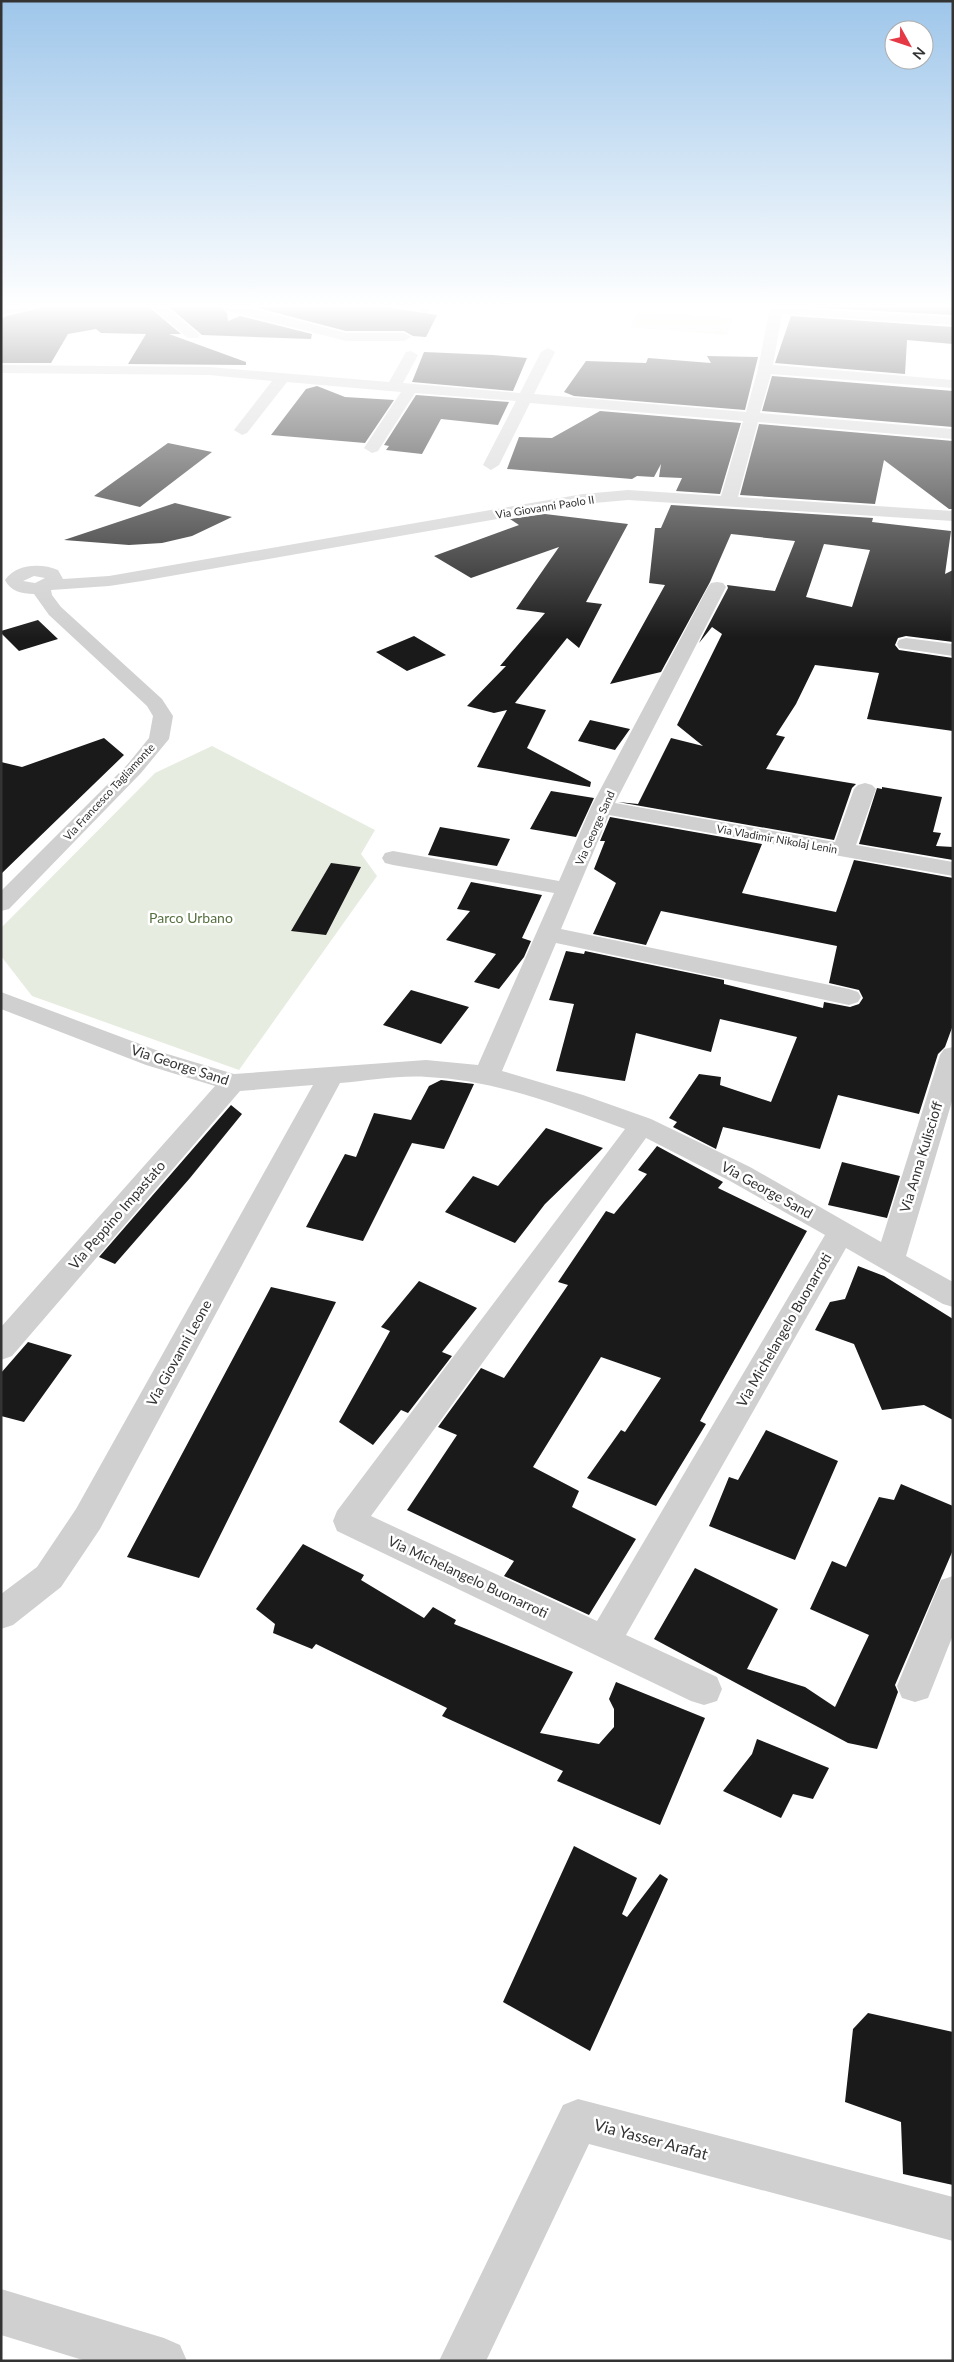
<svg xmlns="http://www.w3.org/2000/svg" width="954" height="2362" viewBox="0 0 954 2362" font-family="Lato,sans-serif">
<rect width="100%" height="100%" fill="#fff"/>
<path fill="#e6ecdf" d="M638 311 733 318 727 335 630 327Z
M212 746 375 830 361 854 377 876 239 1070 32 996 1 956V928L155 773Z"/>
<path fill="#1a1a1a" fill-rule="evenodd" d="M43 307H149L181 334H169L246 362V365L128 364 146 334 101 333 96 329 68 334 51 363H1V319L7 316Z
M169 307H221L227 313 228 321 240 316 312 334 311 339 202 335Z
M262 307H386L437 315 426 337 413 336 404 331H346L258 308Z
M805 307H953V315Z
M791 316 953 327V344L907 340 905 374 775 363Z
M424 352 493 355 527 358 513 391 412 382Z
M707 356 758 357 745 410 574 396 564 392 586 361 646 363 648 358 711 363Z
M772 376 953 391V427L762 411Z
M317 386 345 397 394 400 365 443 271 435 306 389Z
M416 395 509 402 498 425 441 419 422 454 386 450 389 446 384 445Z
M600 411 741 423 720 494 676 491 682 478 659 477 661 464 654 477 637 476 632 479 507 469 519 437 552 438Z
M759 424 953 441V509H949L884 460 875 504 740 495Z
M168 443 212 452 140 507 94 496Z
M175 503 232 517 192 536 162 543 129 545 64 540Z
M671 505 873 518 872 522 951 531 945 574 953 570V642L906 636 898 638 895 645 899 650 953 658V731L867 719 879 673 815 665 796 704 776 735 785 737 766 769 856 784 852 788 834 840 618 802 638 804 671 738 703 746 677 725 722 634 712 627 699 643 728 588 727 585 775 591 795 541 731 534 710 582 661 672 610 684 665 585 649 583 655 528H661ZM824 544 870 550 852 607 806 597Z
M545 514 628 524 586 602 602 604 579 648 567 638 515 703 546 710 527 748 591 782 590 787 477 767 507 710 494 713 467 706 506 666H500L545 613 516 609 559 547 471 578 434 556 519 525 510 519Z
M38 620 58 639 19 651 1 633V631Z
M414 636 446 655 407 671 376 652Z
M590 720 630 729 615 750 578 741Z
M104 738 124 755 1 874V762L22 767Z
M882 787 942 797 933 832 941 833 936 846 953 847V860L859 844 877 788 882 789Z
M551 791 594 798 576 837 530 829Z
M610 817 762 844 742 893 836 912 854 860 953 878V1025L945 1047 938 1054 919 1114 838 1095 820 1149 723 1127 716 1149 673 1127 677 1122 669 1118 699 1074 721 1077 720 1085 771 1102 797 1037 720 1019 711 1052 636 1033 625 1081 556 1071 574 1004 549 1000 566 951 584 954 585 951 724 980V984L823 1008 824 1002 850 1007 859 1004 863 998 859 990 829 983 837 946 661 911 646 945 593 934 616 883 594 869 605 841H600Z
M440 827 510 839 497 866 428 855Z
M331 863 361 867 326 935 291 931Z
M471 882 542 895 522 938 531 941 524 957 499 989 474 982 496 954 446 940 470 911 457 909Z
M411 990 469 1007 441 1044 383 1025Z
M441 1080 474 1084 444 1149 412 1143 363 1241 306 1227 345 1154 356 1157 374 1113 411 1120 429 1086Z
M231 1105 242 1114 190 1178 115 1264 99 1257Z
M546 1128 603 1148 545 1204 515 1243 445 1212 473 1176 498 1186Z
M657 1146 723 1182 718 1188 807 1231 700 1421 706 1424 656 1506 587 1478 621 1430 625 1432 661 1378 601 1357 533 1467 579 1491 572 1507 636 1539 589 1615 504 1576 514 1561 407 1510 457 1435 438 1427 481 1368 504 1378 568 1285 558 1282 606 1211 614 1214 647 1174 638 1170Z
M842 1162 900 1176 887 1218 828 1205Z
M858 1266 884 1276 953 1319V1420L924 1405 882 1410 854 1344 815 1330 830 1302 845 1299Z
M419 1281 477 1308 442 1352 452 1356 408 1413 401 1410 373 1445 339 1422 390 1331 381 1327Z
M271 1287 336 1302 199 1578 127 1557Z
M28 1342 72 1355 24 1422 1 1416V1373Z
M766 1430 838 1461 795 1560 709 1526 729 1477 738 1480Z
M901 1484 953 1506V1550L895 1685 898 1692 877 1749 848 1743 654 1639 695 1568 778 1609 747 1669 805 1687 835 1707 869 1635 810 1609 832 1561 846 1567 879 1497 894 1500Z
M303 1544 364 1575 361 1580 424 1618 433 1607 456 1620 454 1624 573 1672 540 1733 599 1744 614 1727V1709L609 1699 616 1682 705 1718 660 1825 557 1781 563 1771 442 1716 447 1708 316 1644 312 1649 273 1633 275 1624 256 1609Z
M757 1739 829 1768 813 1799 793 1794 781 1818 723 1791 752 1754Z
M574 1846 637 1878 622 1914 627 1917 660 1874 668 1879 590 2051 503 2002Z
M868 2013 953 2032V2185L903 2174 901 2122 845 2102 853 2029Z"/>
<g fill="none" stroke-linecap="round" stroke-linejoin="round">
<path fill="#d0d0d0" fill-rule="evenodd" d="M1 307H32L30 310 1 315Z
M151 307H166L200 335 198 338H188Z
M223 307H246L346 333H404L411 337 404 341H346L225 310Z
M413 307H431L433 309 426 313Z
M770 307 953 317V325L782 314 773 365 953 380V388L771 374 760 413 953 429V439L758 422 738 497 953 511V521L628 500 583 504 142 581 109 586 51 590 52 595 61 607 162 699 173 716 169 739 141 773 9 909 1 911V891L127 765 149 738 153 716 147 706 49 615 34 594C22 594 10 591 5 580 16 564 41 563 58 570L63 579 109 576 583 494 628 490 721 496 743 421 530 403 499 465 491 470 483 465 516 401 415 393 378 451 372 453 364 448 401 392 287 382 247 433 242 435 234 430 272 381 209 375 1 373V365L209 367 389 382 406 352 411 351 418 355 403 383 520 393 541 352 548 348 555 352 534 394 746 412 758 369ZM34 576 45 578 35 583 23 581Z
M717 582 723 583 726 587 615 803 835 842 854 789 858 785 865 783 872 785 876 789 856 845 953 862V876L609 815 561 929 849 989 858 992 861 997 858 1002 849 1005 556 943 502 1071 583 1095 651 1119 750 1167 881 1242 940 1055 944 1049 953 1047V1098L906 1256 953 1282V1307L943 1304 846 1248 626 1635 717 1677 722 1689 717 1701 704 1705 691 1701 337 1531 333 1521 337 1511 625 1129C561 1106 496 1080 427 1077 399 1075 368 1081 340 1083L100 1529 61 1587 13 1625 1 1629V1594L37 1567 76 1509 313 1085 240 1091 12 1356 1 1360V1327L215 1086 146 1065 1 1009V992L164 1053 234 1074 426 1060 478 1065 554 893 393 865 385 863 382 858 385 853 393 851 559 881 591 807 708 587 711 583ZM646 1138 730 1181 825 1235 597 1621 371 1516Z
M906 638 953 644V656L899 648 897 644 899 640Z
M953 1576V1635L928 1698 915 1702 902 1698 897 1686 941 1580Z
M578 2099 953 2197V2241L589 2144 486 2361H439L563 2105Z
M1 2289 164 2338 180 2345 187 2361H86L1 2335Z"/>
</g>
<linearGradient id="sky" x2="0" y2="1"><stop stop-color="#9ec6ea"/><stop offset="0.48" stop-color="#fff"/><stop offset="1" stop-color="#fff" stop-opacity="0"/></linearGradient>
<rect width="954" height="638" fill="url(#sky)"/>
<g text-anchor="middle" stroke-width="5" stroke-linejoin="round" paint-order="stroke">
<g font-size="11" fill="#333" stroke="#fff">
<text transform="translate(545 507) rotate(-9)" y="4">Via Giovanni Paolo II</text>
<text transform="translate(109 792) rotate(-47)" y="4">Via Francesco Tagliamonte</text>
<text transform="translate(595 828) rotate(-66)" y="4">Via George Sand</text>
<text transform="translate(777 839) rotate(10)" y="4">Via Vladimir Nikolaj Lenin</text>
</g>
<g font-size="14" fill="#56703f" stroke="#fff">
<text x="191" y="923">Parco Urbano</text>
</g>
<g font-size="14" fill="#333" stroke="#fff">
<text transform="translate(180 1065) rotate(18)" y="5">Via George Sand</text>
<text transform="translate(921 1157) rotate(-73)" y="5">Via Anna Kuliscioff</text>
<text transform="translate(767 1190) rotate(29)" y="5">Via George Sand</text>
<text transform="translate(117 1215) rotate(-49)" y="5">Via Peppino Impastato</text>
<text transform="translate(784 1330) rotate(-60)" y="5">Via Michelangelo Buonarroti</text>
<text transform="translate(179 1353) rotate(-61)" y="5">Via Giovanni Leone</text>
<text transform="translate(468 1577) rotate(25)" y="5">Via Michelangelo Buonarroti</text>
</g>
<g font-size="16" fill="#333" stroke="#fff">
<text transform="translate(651 2139) rotate(15)" y="6">Via Yasser Arafat</text>
</g>
</g>
<rect width="954" height="2362" fill="none" stroke="#333333" stroke-width="5"/>
<g transform="translate(909 45) rotate(130)"><circle r="24" fill="#ffffff" stroke="#adadad"/>
<path d="M0-4L9 19L0 12L-9 19Z" fill="#e63946"/>
<text y="-8" font-size="14" font-weight="bold" text-anchor="middle" fill="#333333">N</text>
</g>
</svg>
